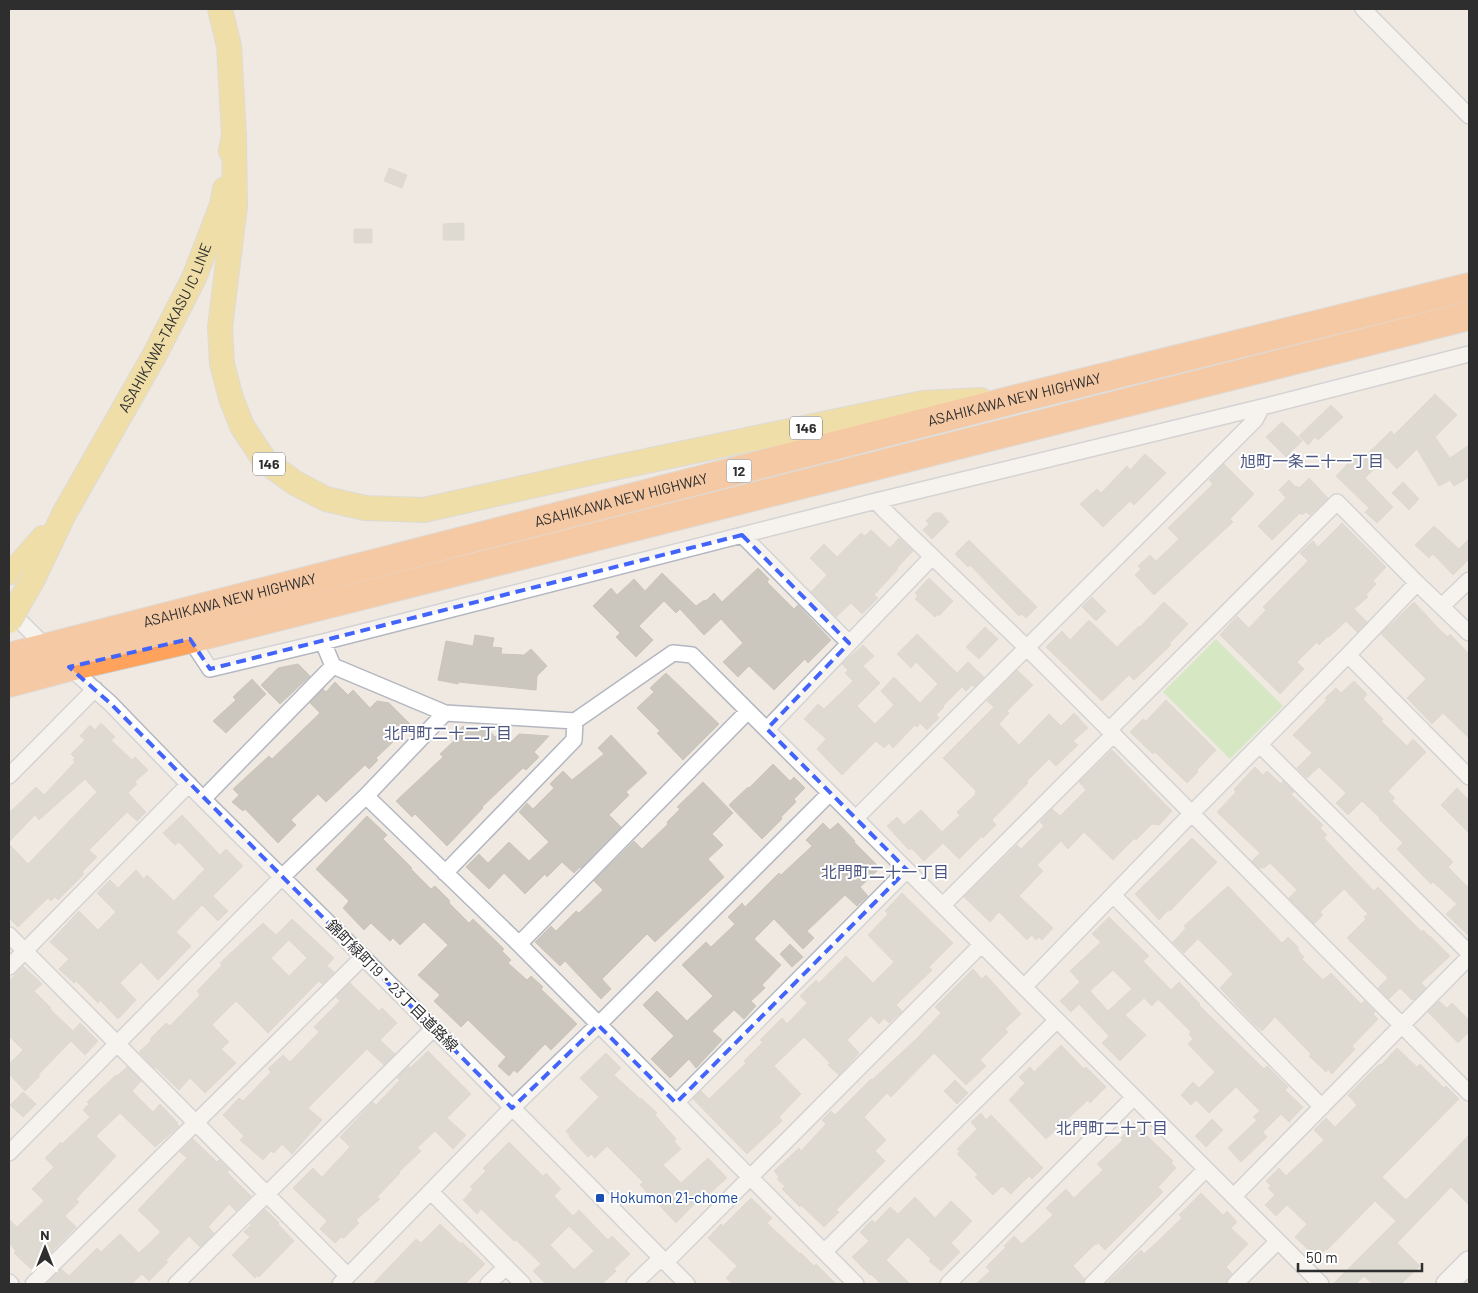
<svg xmlns="http://www.w3.org/2000/svg" width="1478" height="1293" viewBox="0 0 1478 1293" font-family="Barlow,'Noto Sans JP',sans-serif">
<rect width="100%" height="100%" fill="#efe9e1"/>
<path fill="#b6e59e" d="M1216 639 1283 706 1230 759 1163 692Z"/>
<path fill="#cbc7bf" stroke="#cbc5ba" fill-rule="evenodd" d="M389 168 407 175 402 188 384 181Z
M464 223V240H443V224Z
M354 229H372V243H354Z
M1435 394 1457 415 1435 437 1450 458 1469 445V477L1454 486 1450 480 1439 486 1417 449 1397 469 1386 457 1365 478 1393 507 1377 523 1365 512 1369 508 1336 476 1358 453 1363 458 1391 431 1394 435Z
M1331 405 1343 417 1318 440 1315 437 1308 445 1299 436Z
M1282 422 1302 441 1286 457 1266 437Z
M1145 454 1166 473 1134 505 1130 501 1103 527 1080 504 1097 489 1101 493 1127 466 1130 470Z
M1224 464 1254 494 1230 519 1233 522 1154 595 1135 575 1141 569 1138 566 1150 555 1156 561 1179 539 1168 528 1213 484 1209 480Z
M1309 478 1328 498 1310 515 1306 512 1302 515 1300 513 1272 540 1258 526 1286 498 1279 490 1289 480 1296 487 1297 486 1299 488Z
M1403 482 1419 499 1409 510 1392 493Z
M934 513H941L949 522 932 539 923 530 929 524 926 521Z
M1342 523 1386 567 1373 581 1376 584 1366 595 1368 597 1354 609 1367 622 1357 632 1346 621 1329 637 1328 636 1319 645 1317 642 1297 662 1304 669 1280 694 1220 635 1237 616 1249 628 1266 610 1263 607 1308 561 1300 553 1313 541 1318 547Z
M1434 526 1459 549 1469 539V559L1453 575 1433 554 1429 558 1415 545Z
M871 530 890 548 899 538 913 551 897 568 898 569 874 595 878 598 862 614 851 603 836 617 811 592 827 575 810 558 824 544 837 557 861 533 865 536Z
M969 540 1037 607 1026 618 1021 614 1019 616 970 565 968 567 955 554Z
M758 568 769 579 767 582 794 609 798 605 831 640 808 663 805 659 774 690 749 666 738 677 723 662 743 643 721 619 704 635 680 609 676 613 664 601 639 626 653 640 636 657 616 637 620 633 593 606 611 588 617 595 634 579 645 591 662 573 696 606 703 601 707 600 714 593 722 602Z
M929 578 953 601 939 616 938 614 935 617 915 599 918 596 915 593Z
M1092 597 1106 611 1096 621 1082 607Z
M1164 602 1188 624 1169 644 1171 645 1134 680 1129 675 1102 701 1046 647 1062 631 1070 640 1089 620 1117 647 1139 626 1140 627Z
M1414 602 1441 631 1448 637 1450 634 1469 654V738L1443 713 1432 724 1407 698 1426 679 1381 634Z
M985 627 998 639 979 659 966 647Z
M917 634 957 673 968 662 984 677 974 687 972 685 966 691 962 687 943 706 944 707 936 715 939 718 927 730 920 723 917 727 915 725 893 748 889 743 884 748 876 741 842 775 817 749 826 739 804 719 818 704 824 709 853 681 845 673 848 670 842 664 863 645 874 656 863 666 880 683 857 706 875 724 894 705 881 691 894 677 920 703 938 684 916 662 911 668 897 654Z
M475 635 494 638 492 647 502 648 501 654 524 655 531 649 547 666 537 676 536 690 458 682V684L438 680 446 641 473 646Z
M298 664 310 676 280 704 261 685 278 668Z
M1017 670 1033 685 1007 711 1009 713 999 724 1019 745 1049 714 1061 726 1074 713 1088 728 1073 741 1078 745 1056 766 1049 759 1027 781 1028 783 992 820 996 825 983 838 982 836 959 859 943 843 924 861 911 848 909 850 887 826 897 817 904 825 921 810 942 832 960 815 957 812 976 794 975 792 976 791 943 758 994 707 987 701Z
M666 673 719 724 683 760 657 733 660 731 637 708 654 692 650 688Z
M252 679 266 694 226 733 213 721 236 700 233 697Z
M1354 681 1367 694 1363 699 1383 719 1381 721 1407 746 1413 739 1426 752 1388 791 1395 798 1392 801 1453 862 1448 867 1469 888V936L1446 914 1457 904 1433 882 1431 884 1397 849 1403 843 1379 819 1380 818 1362 801 1348 815 1336 803 1346 793 1319 767 1307 778 1297 768 1312 753 1293 735 1327 700 1325 698 1336 688 1341 693Z
M335 682 348 695 353 690 370 708 377 701 389 703 411 725 376 758 378 760 369 769 365 765 326 802 318 794 291 820 296 825 278 843 245 809 243 811 232 802 239 795 233 789 269 756 272 759 320 713 310 703 323 689 326 692Z
M1166 700 1216 750 1197 770 1198 772 1187 783 1155 752 1153 754 1130 732 1143 719 1146 721Z
M101 723 115 737 111 740 132 760 135 757 148 770 135 782 137 784 128 793 146 812 137 821 127 812 89 850 97 857 82 872 84 874 58 900 55 897 51 901 48 898 18 927 9 918V844L28 864 97 792 85 779 39 820 35 815 9 842V813L36 787 44 795 75 762 73 760 75 758 71 754 85 740 80 736 90 725 95 730Z
M463 726 467 730 488 729 495 737 502 731 512 741 519 734 549 736 534 752 539 757 526 770 523 768 482 807 483 808 447 846 415 814 412 817 396 801 443 757 440 754 457 738 454 735Z
M611 735 647 773 626 792 629 795 609 815 621 827 581 868 580 867 574 873 562 862 547 877 545 874 525 894 504 873 489 889 466 867 479 854 488 863 509 842 529 861 549 842 519 812 527 803 533 809 554 788 550 784 563 771 572 780 604 754 598 748Z
M1112 750 1172 811 1159 825 1152 824 1136 840 1135 838 1113 860 1084 832 1068 849 1061 841 1037 865 1043 871 1019 896 1053 928 1042 940 1039 937 1036 940 1032 935 1027 940 999 912 990 922 964 897 1017 845 1021 849 1044 826 1040 822 1052 809 1060 816 1086 790 1079 782Z
M773 764 790 781 794 777 805 788 794 799 796 802 781 817 782 819 762 839 729 805 748 787 749 788Z
M1255 767 1263 775 1267 771 1281 784 1283 781 1294 792 1291 794 1323 825 1320 828 1327 835 1324 838 1350 866 1374 891 1378 887 1407 917 1422 932 1423 930 1430 937V936L1450 956 1421 983 1426 988 1415 999 1412 1000 1400 988 1389 999 1378 988 1388 978 1347 938 1366 919 1364 917 1368 914 1344 889 1320 912 1323 915 1314 924 1289 898 1297 890 1270 863 1264 868H1259L1252 861 1260 853 1217 812 1236 792 1234 789Z
M703 782 733 813 712 834 723 845 708 859 724 877 655 942 647 934 602 979 611 989 601 999 565 961 560 966 535 942 551 926 556 931 576 911 579 913 603 890 594 881 634 841 642 849 668 824 667 822 680 809 677 807Z
M1457 788 1469 800V833L1441 805Z
M182 815 220 855 226 849 243 866 213 896 228 911 218 921 202 905 176 932 191 946 158 980 141 962 120 983 136 1000 118 1019 100 1000 98 1003 76 981 74 983 59 969 69 959 50 942 79 911 98 930 116 912 97 893 110 880 118 888 136 870 144 879 147 875 174 901 205 869 179 842 175 845 163 833Z
M367 816 387 835 383 839 412 868 411 869 431 889 435 886 450 901 449 903 469 923 473 919 504 949 502 951 511 960 508 963 527 980 531 976 543 987 541 989 577 1024 551 1050 545 1044 517 1073 514 1070 509 1076 498 1066 506 1057 468 1020 461 1027 434 1001 440 995 418 975 448 945 424 922 400 945 393 938 390 941 371 923 364 930 343 908 349 901 316 869Z
M823 823 830 830 838 823 855 841 854 842 880 868 860 887 868 896 857 906 845 895 807 931 814 938 803 949 774 919 754 939 781 965 762 985 765 988 751 1001 756 1006 744 1019 734 1010 712 1031 722 1040 696 1068 689 1059 670 1078 651 1059 674 1036 643 1005 657 991 687 1021 713 996 682 965 706 942 711 947 735 924 728 917 742 903 745 907 779 873 781 875 812 846 806 840Z
M1192 838 1217 862 1170 911 1168 910 1159 920 1135 894Z
M1228 886 1282 943 1288 937 1299 948 1297 949 1304 957 1302 959 1323 980 1331 973 1361 1004 1364 1001 1375 1012 1373 1014 1378 1019 1352 1046 1355 1049 1332 1074 1328 1069 1326 1072 1309 1056 1311 1054 1275 1017 1262 1031 1253 1023 1220 988 1233 974 1198 939 1184 953 1173 942 1186 928 1184 926Z
M902 893 953 943 929 967 932 970 896 1005 902 1011 900 1013 889 1023 884 1018 879 1024 871 1016 847 1040 859 1053 839 1075 828 1065 830 1063 804 1037 774 1066 801 1094 779 1117 782 1121 747 1154 693 1099 701 1091 709 1099 746 1063 744 1061 763 1042 760 1040 782 1018 787 1024 807 1003 800 996 816 980 819 983 846 956 873 983 894 962 868 935 888 914 885 911Z
M1109 917 1149 956 1143 961 1171 990 1179 982 1200 1004 1199 1005 1257 1062 1264 1069 1267 1066 1288 1087 1285 1090 1303 1107 1289 1122 1281 1114 1263 1132 1267 1137 1241 1162 1228 1148 1257 1120 1253 1117 1260 1111 1236 1087 1209 1113 1196 1100 1191 1105 1181 1095 1193 1082 1199 1088 1215 1072 1188 1044 1193 1039 1189 1034 1191 1032 1158 999 1152 1006 1144 998 1125 1015 1146 1035 1120 1061 1102 1043 1109 1036 1079 1004 1071 1012 1060 1001 1080 982 1070 971 1101 942 1092 934ZM1113 970 1132 989 1108 1011 1090 991Z
M292 919 334 958 327 966 334 972 322 984 319 981 268 1033 236 1001 212 1025 229 1042 221 1049 236 1063 205 1093 190 1078 179 1090 155 1067 154 1068 140 1053V1051L152 1040 150 1039 166 1023 170 1026 200 995 197 991 222 965 220 963 263 923 276 935ZM289 940 307 958 289 976 271 958Z
M790 944 803 957 792 967 780 954Z
M23 966 42 984 34 991 51 1008 50 1009 73 1031 80 1023 98 1041 85 1055 71 1041 38 1075 40 1076 25 1091 9 1074V1064L23 1050 9 1036V981Z
M973 969 982 979 986 975 1021 1014 1005 1029 1008 1032 980 1060 986 1066 966 1085 934 1053 891 1097 887 1093 864 1117 886 1140 875 1151 885 1161 836 1210 839 1212 824 1227 801 1205 800 1207 782 1189 785 1186 777 1179 779 1177 774 1171 799 1148 801 1151 826 1124 822 1120 831 1111 835 1115 871 1079 872 1080 915 1040 941 1013 935 1007Z
M350 983 379 1011 382 1008 397 1023 380 1040 395 1054 384 1065 367 1049 308 1108 322 1120 292 1154 282 1144 274 1153 271 1151 263 1160 240 1140 244 1136 223 1115 239 1098 243 1101 271 1072 268 1069 283 1055 290 1062 319 1032 314 1027 340 1001 336 997Z
M1439 1001 1447 1008 1452 1003 1469 1020V1032L1458 1043 1428 1012Z
M1061 1045 1084 1069 1086 1067 1106 1087 1090 1103 1088 1100 1046 1139 1009 1100 1025 1083 1019 1077 1030 1067 1034 1072Z
M1397 1048 1417 1067 1420 1064 1444 1088 1446 1086 1459 1099 1382 1177 1406 1200 1469 1135V1205L1451 1187 1397 1243 1420 1266 1401 1284H1373L1364 1276 1356 1284H1333L1396 1221 1375 1201 1327 1250 1326 1249 1317 1258 1295 1237 1307 1224 1287 1205 1276 1216 1265 1205 1275 1195 1268 1188 1271 1186 1266 1181 1279 1168 1286 1176 1324 1140 1314 1130 1326 1118 1335 1127 1357 1105 1348 1095 1374 1069 1380 1064 1381 1065Z
M428 1051 471 1094 447 1118 466 1135 453 1149 435 1131 417 1148 421 1151 399 1172 400 1173 377 1197 380 1199 356 1220 359 1223 344 1238 341 1237 335 1243 320 1229 327 1221 293 1188 313 1168 322 1177 350 1147 340 1137 373 1102 376 1105 400 1080 397 1078 409 1066 410 1068Z
M606 1053 621 1068 614 1075 640 1099 641 1098 657 1113 655 1115 676 1139 674 1141 681 1149 663 1165 681 1183 708 1158 727 1178 709 1194 707 1191 676 1223 640 1185 643 1182 607 1146 595 1158 591 1154 588 1157 569 1137 570 1136 566 1131 599 1097 580 1078Z
M127 1067 141 1081 132 1091 153 1112 160 1104 178 1123 177 1124 179 1126 155 1147 120 1113 96 1136 116 1156 76 1199 79 1202 65 1216 76 1227 35 1269 33 1267 31 1269 14 1253 16 1251 9 1243V1219L17 1227 44 1201 32 1189 54 1167 45 1158 61 1142 62 1144 90 1117 83 1110 89 1104 87 1102 116 1075 117 1076Z
M955 1080 968 1093 957 1104 944 1091Z
M23 1092 36 1104 23 1117 10 1105Z
M981 1113 986 1120 991 1115 1043 1168 1032 1179 1029 1176 1011 1194 1002 1186 993 1195 975 1177 978 1175 957 1154 960 1151 957 1149 977 1129 971 1122Z
M1212 1119 1223 1130 1206 1147 1195 1136Z
M1134 1123 1173 1161 1171 1163 1176 1168 1158 1187 1163 1192 1105 1250 1098 1243 1096 1245 1095 1244 1073 1266 1085 1279 1083 1284H976L990 1271 986 1267 1006 1247 1004 1246 1014 1236 1022 1244 1053 1215 1046 1208 1066 1189 1074 1198 1103 1170 1097 1164 1123 1140 1121 1138Z
M193 1139 217 1162 219 1160 229 1170 227 1172 251 1196 236 1211 229 1204 208 1227 214 1233 200 1247 189 1236 166 1260 168 1262 149 1281 142 1274 131 1284H51L48 1282 61 1269 69 1276 97 1248 101 1252 120 1234 139 1253 160 1233V1231L138 1210 187 1158 180 1152Z
M509 1142 543 1176 546 1173 561 1189 554 1196 573 1216 579 1210 608 1240 612 1236 630 1254 614 1269 616 1271 602 1284H546L533 1271 541 1264 516 1240 514 1241 481 1209 477 1214 463 1200 473 1189 470 1187 486 1171 483 1168ZM569 1226 594 1251 574 1270 550 1245Z
M1201 1193 1223 1215 1227 1211 1237 1222 1231 1228 1248 1244 1226 1267 1232 1273 1228 1278 1226 1284H1106L1141 1250 1144 1254 1157 1242 1182 1218 1179 1215Z
M915 1197 935 1218 951 1201 972 1221 951 1243 960 1252 941 1271 929 1261 931 1259 908 1237 886 1260 910 1284H881L871 1274 870 1275 852 1257 869 1241 860 1232 872 1220 875 1223 890 1207 898 1214Z
M751 1198 772 1218 767 1223 800 1254 801 1253 814 1266 816 1264 836 1284H733L726 1278 737 1266 708 1238 721 1224 723 1226Z
M265 1209 279 1223 278 1224 294 1241 259 1277 257 1275 255 1278 232 1255 250 1237 244 1232 251 1225 250 1224Z
M440 1224 461 1244 462 1242 485 1264 465 1284H373L416 1239 421 1243Z"/>
<g fill="none" stroke-linecap="round" stroke-linejoin="round">
<g stroke="#b4b7c1" stroke-width="18">
<path id="street" d="M1363 9 1469 116
M876 501 884 510 1026 647 1109 730 1469 1093
M742 535 849 643
M1442 606 1469 580
M9 610 48 649
M190 639 210 669 323 642 876 501 1262 407 1469 354
M323 642 333 666 445 713 575 721 673 653 692 655 1321 1284
M1348 655 1469 777
M68 666 110 703 203 799 363 957 687 1284
M767 729 932 557
M1109 730 1337 502 1417 583 1469 633
M1260 745 1469 953
M9 776 95 689
M366 796 519 944 856 1284
M203 799 333 666
M856 818 1255 420 1262 407
M445 873 574 740 575 721
M1113 895 1322 1107
M943 905 1114 734
M9 935 348 1276
M519 944 748 711
M9 967 189 784
M1024 987 1192 813 1348 655 1417 583
M676 1103 907 870
M9 1153 282 877 366 796 445 713
M431 1192 523 1284
M1234 1196 1469 957
M824 1252 1057 1020
M665 1263 981 945
M9 1282 11 1284
M33 1284 363 957
M176 1284 434 1028
M340 1284 512 1108 598 1025 830 793
M488 1284 506 1267
M634 1284 661 1258
M948 1284 1134 1097
M1092 1284 1206 1169
M1235 1284 1278 1241"/>
</g>
<g stroke="#b4b7c1" stroke-width="24">
<path id="secondary" d="M1447 1284 1469 1262"/>
</g>
<g stroke="#c9c9c9" stroke-width="26">
<g id="primary">
<path d="M220 9 229 46 234 136 231 151"/>
<path d="M234 136 235 206 220 327 222 364 231 398 242 426 265 461 295 483 326 499 365 508 424 510 594 472 923 403 981 400"/>
<path d="M9 573 20 564 43 538"/>
<path id="s1" d="M34 577 64 514 154 356 194 278 222 205 225 189"/>
</g>
</g>
<g stroke="#c9c9c9" stroke-width="30">
<g id="highway">
<path id="s2" d="M9 657 1020 398 1469 287"/>
<path d="M9 683 69 667 190 639 1469 316"/>
</g>
</g>
<use href="#street" stroke="#fff" stroke-width="15"/>
<use href="#secondary" stroke="#fff" stroke-width="21"/>
<use href="#primary" stroke="#f2d163" stroke-width="24"/>
<use href="#highway" stroke="#ffa35c" stroke-width="28"/>
<g stroke="#c9c9c9" stroke-width="26" stroke-linecap="butt">
<path id="primary-bridge" d="M9 621 34 577"/>
</g>
<use href="#primary-bridge" stroke="#f2d163" stroke-width="24"/>
</g>
<path d="M0 0H1478V1293H0ZM742 535 849 643 767 729 907 870 676 1103 598 1025 512 1108 110 703 69 667 190 639 210 669Z" fill="#efe9e1" fill-opacity=".55" fill-rule="evenodd"/>
<path fill="none" stroke="#4264fb" stroke-width="4" stroke-dasharray="10 6" stroke-linejoin="round" d="M742 535 849 643 767 729 907 870 676 1103 598 1025 512 1108 110 703 69 667 190 639 210 669Z"/>
<rect fill="#1a4fb4" stroke="#fff" stroke-width="2" x="595" y="1193" width="10" height="10" rx="2.5"/>
<g text-anchor="middle" stroke-width="4" stroke-linejoin="round" paint-order="stroke">
<g fill="#fff" stroke="#6d6d6d" stroke-width="1">
<rect x="790" y="416.5" width="32" height="23" rx="4"/>
<rect x="253" y="452.5" width="32" height="23" rx="4"/>
<rect x="726.5" y="459.5" width="25" height="23" rx="4"/>
</g>
<g font-size="14" font-weight="bold" fill="#2e2e2e">
<text x="806" y="433">146</text>
<text x="269" y="469">146</text>
<text x="739" y="476">12</text>
</g>
<g font-size="15" fill="#2e2e2e" stroke="#fff">
<text dy="5" stroke="none"><textPath href="#s1" startOffset="282">ASAHIKAWA-TAKASU IC LINE</textPath></text>
<text dy="5" stroke="none"><textPath href="#s2" startOffset="1038">ASAHIKAWA NEW HIGHWAY</textPath></text>
<text dy="5" stroke="none"><textPath href="#s2" startOffset="632">ASAHIKAWA NEW HIGHWAY</textPath></text>
<text dy="5" stroke="none"><textPath href="#s2" startOffset="228">ASAHIKAWA NEW HIGHWAY</textPath></text>
<text transform="translate(392 986) rotate(45)" y="5">錦町緑町19・23丁目道路線</text>
</g>
<g font-size="15" fill="#164399" stroke="#fff" text-anchor="start">
<text x="610" y="1203">Hokumon 21-chome</text>
</g>
<g font-size="16" fill="#4d5680" stroke="#fff">
<text x="1312" y="467">旭町一条二十一丁目</text>
<text x="448" y="739">北門町二十二丁目</text>
<text x="885" y="878">北門町二十一丁目</text>
<text x="1112" y="1134">北門町二十丁目</text>
</g>
</g>
<rect width="1478" height="1293" fill="none" stroke="#2e2e2e" stroke-width="20"/>
<g transform="translate(45 1248)" stroke="#ffffff" stroke-width="4" paint-order="stroke">
<path d="M0-4L9 19L0 12L-9 19Z" fill="#2e2e2e"/>
<text y="-8" font-size="14" font-weight="bold" text-anchor="middle" fill="#2e2e2e">N</text>
</g>
<path d="M1298 1263v8h124v-8" fill="none" stroke="#2e2e2e" stroke-width="2.5"/>
<text x="1306" y="1263" font-size="15" fill="#2e2e2e" stroke="#ffffff" stroke-width="4" paint-order="stroke">50 m</text>
</svg>
